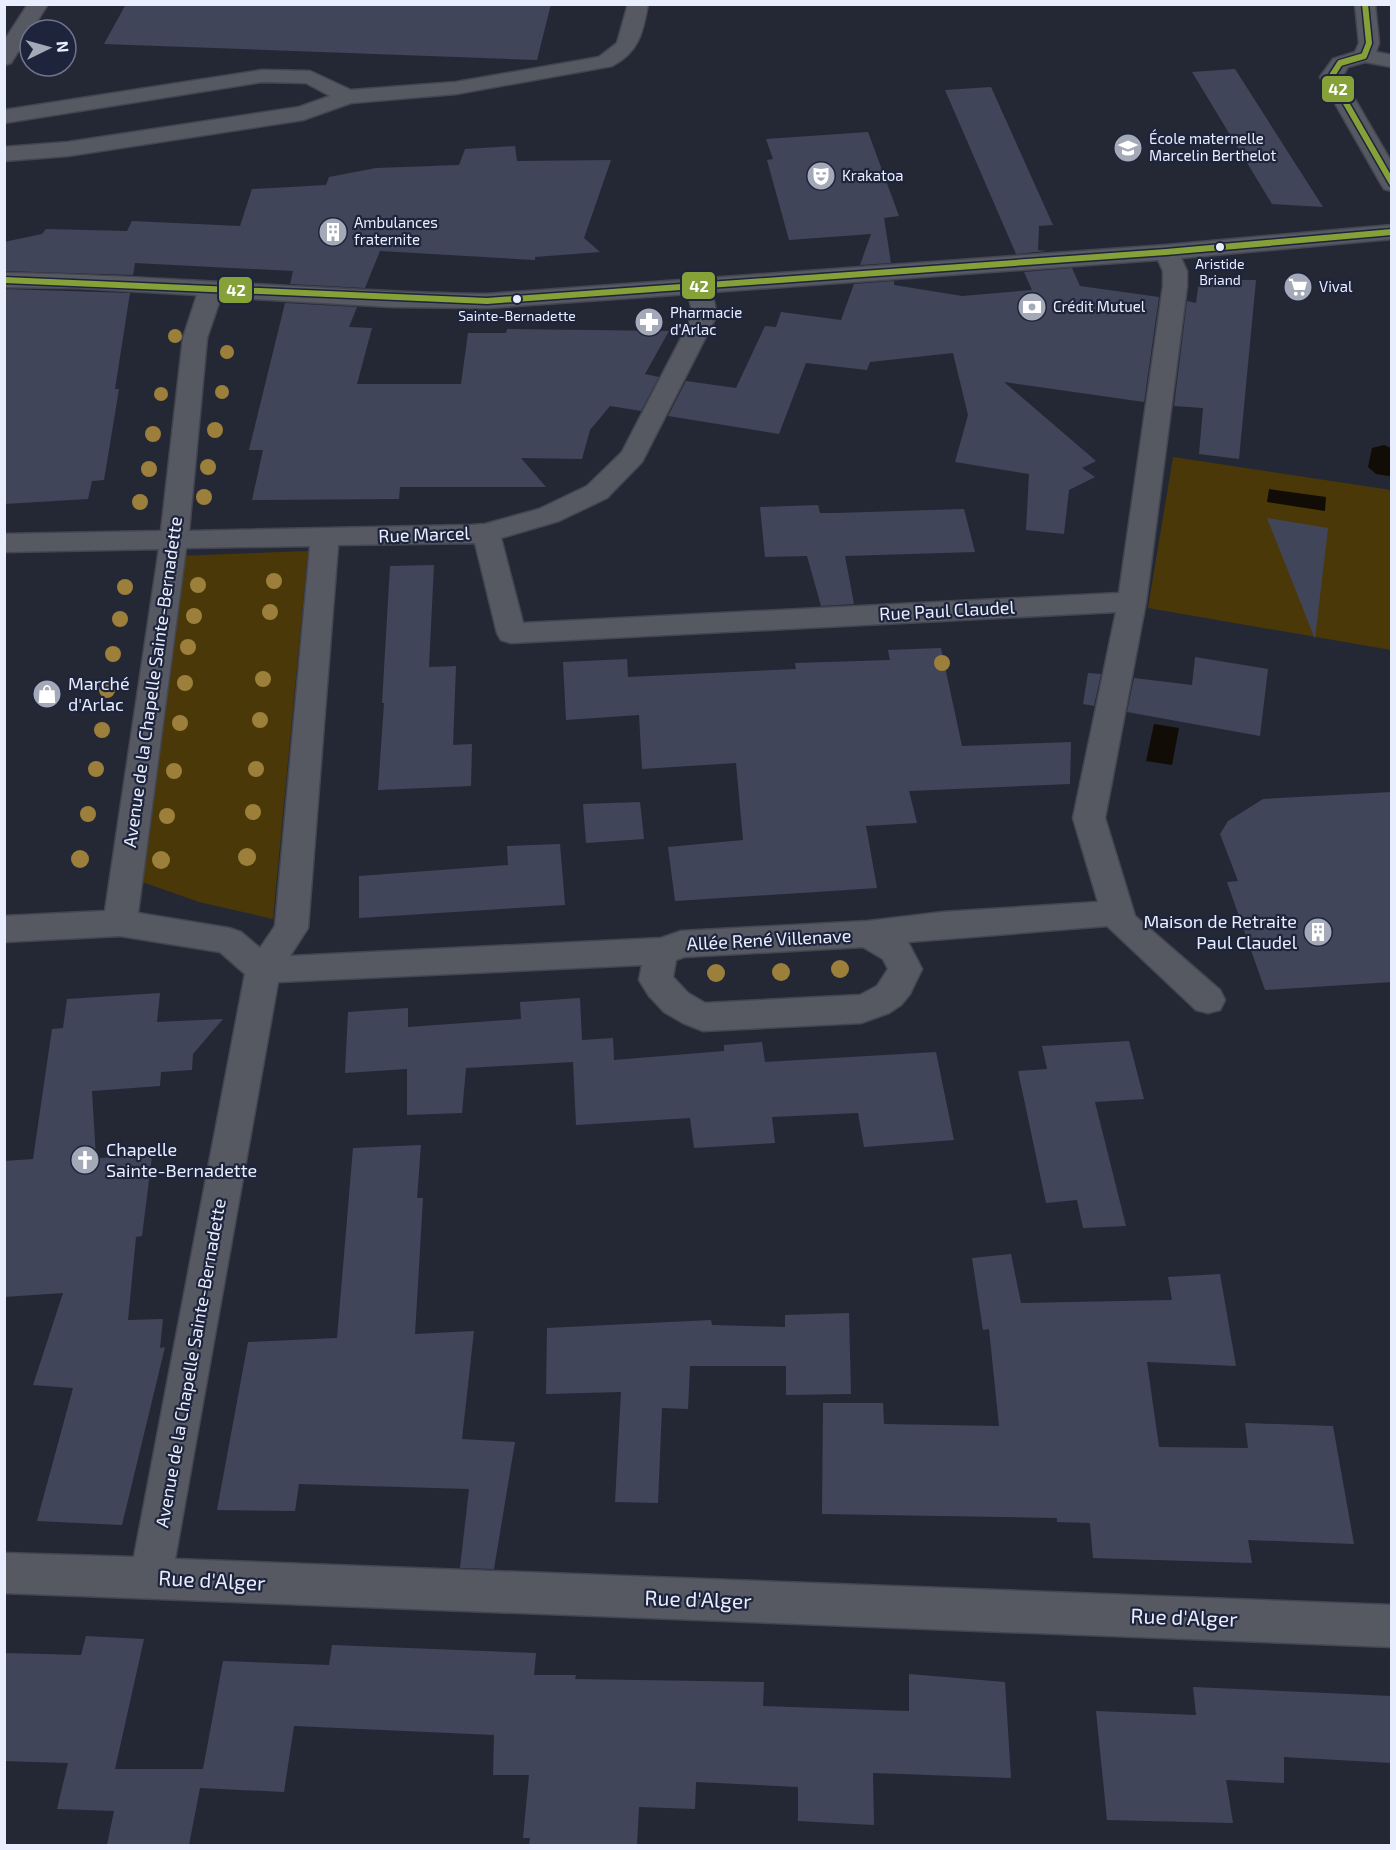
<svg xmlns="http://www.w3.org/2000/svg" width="1396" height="1850" viewBox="0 0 1396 1850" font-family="'Exo 2',sans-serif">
<rect width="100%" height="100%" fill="#242835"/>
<path fill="#4b3808" d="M1173 457 1391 490V650L1148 608Z
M308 551 273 919 199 902 134 879 178 556Z"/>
<path fill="#110c06" d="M1384 445 1391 448V475L1389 476 1376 474 1368 467 1372 448Z
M1269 489 1326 497 1325 511 1267 502Z
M1154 724 1179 728 1172 765 1146 761Z"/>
<path fill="#41455a" d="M126 4H551L537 60 104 44Z
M1235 69 1323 207 1272 204 1192 72Z
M991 87 1053 225 1039 226 1038 250 1046 251 1016 254 945 90Z
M868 132 899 216 884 218 891 263 860 265 871 234 789 240 767 160 773 159 766 139Z
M515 146 517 161 611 160 584 238 600 252 535 257V260L380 251 365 288 290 284 293 271 135 263 133 275 4 271V242L42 234 46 229 127 231 132 221 240 226 252 189 326 185 329 177 376 168 459 165 465 149Z
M1072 268 1080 286 1159 297 1144 402 1004 382 1096 461 1082 468 1095 477 1069 490 1064 534 1026 530 1029 474 955 462 968 415 953 353 870 362 867 370 806 363 779 434 668 416 686 381 736 388 765 326 776 327 781 312 841 320 854 284 894 281V285L962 296 1032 290 1024 272Z
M1199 280H1256L1239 459 1199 454 1203 408 1174 406 1187 301 1196 303Z
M4 289 130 293 115 389H119L104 480 92 481 88 499 4 504Z
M285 303 357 307 349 327 372 328 357 384H461L468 333H506L507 329 669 331 645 374 659 377 641 411 610 406 590 430 582 459 521 458 546 487H400L399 499 252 500 263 450H249Z
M818 505 820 513H836L964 509 975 552 845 556 854 604 821 606 807 556 765 557 760 507Z
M1267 518 1328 528 1315 639Z
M434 565 429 667 456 666 453 745 472 744 471 786 378 790 384 703H382L390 566Z
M941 648 962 746 1071 742 1070 784 909 791 917 823 866 826 877 888 675 901 668 847 743 840 736 763 642 769 639 715 566 720 563 662 627 659 628 677 796 669 795 663 890 660 888 650Z
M1195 657 1268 669 1260 736 1127 712 1134 678 1192 685Z
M1088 673 1101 674 1094 706 1083 704Z
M1392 792V982L1265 990 1227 882 1238 881 1220 834 1228 821 1263 799Z
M640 802 644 839 586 843 583 804Z
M560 844 565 905 359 918V876L508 865 507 846Z
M160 993 157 1022 223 1019 193 1054 192 1070 161 1072 160 1086 92 1091 96 1158 152 1156 142 1236 136 1237 128 1320 163 1319 160 1348 165 1347 122 1525 37 1521 73 1388 33 1385 63 1293 4 1297V1161L33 1159 52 1029 63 1028 67 999Z
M580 998 582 1040 613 1038 614 1060 724 1051V1045L762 1042 765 1062 936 1052 954 1140 864 1147 858 1113 772 1117 775 1143 694 1148 690 1118 576 1125 573 1062 466 1068 462 1113 407 1115V1069L345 1073 348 1012 408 1008V1027L521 1019 520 1002Z
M1129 1041 1144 1099 1095 1102 1126 1226 1083 1228 1077 1200 1046 1203 1018 1071 1047 1069 1042 1046Z
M421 1145 417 1198H423L415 1334 474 1331 462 1439 515 1442 494 1569 460 1568 469 1489 299 1484 295 1511 217 1510 248 1342 337 1338 353 1148Z
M1011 1254 1021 1303 1172 1300 1168 1277 1220 1274 1236 1366 1147 1362 1159 1447 1248 1448 1245 1423 1333 1426 1354 1544 1248 1540 1252 1563 1093 1558 1090 1523 1057 1522V1518L822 1514 823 1403H883L884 1424 999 1426 989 1329 983 1330 972 1258Z
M849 1313 851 1394 786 1395V1366H690L688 1409 662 1408 658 1503 615 1502 621 1392 546 1394 547 1328 711 1320 712 1325 785 1327V1315Z
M86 1636 144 1639 115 1769H203L223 1661 329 1665 332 1645 536 1653 534 1675H576L575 1679 764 1682 763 1706 909 1711V1674L1005 1682 1011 1778 873 1773 874 1825 798 1821V1787L696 1782 695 1809 639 1807 637 1845H529L530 1838H523L529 1775H493L494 1735 294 1726 284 1792 200 1788 189 1845H107L114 1811 57 1809 68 1763 4 1761V1653L81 1655Z
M1193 1687 1392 1696V1763L1284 1757V1783L1226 1780 1233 1823 1107 1820 1096 1711 1196 1715Z"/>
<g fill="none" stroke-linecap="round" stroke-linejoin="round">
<g stroke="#434651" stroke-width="3">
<path id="minor" d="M28 4H48L11 63 4 65V41Z
M628 4H648C643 32 639 52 612 66L456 94 351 103 303 120 68 156 4 161V147L68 142 299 107 330 96 306 83 262 82 4 123V110L262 70 310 71 351 90 456 82 599 57 617 43Z
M1355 4H1375L1379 43 1376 52 1392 55V67L1365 62 1348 67 1342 77 1392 163V191L1384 189 1381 184 1320 77 1333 59 1355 52 1359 43Z
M1392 225V239L1181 258 1187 271V286L1146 602 1105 818 1135 916 1220 990 1225 1000 1220 1010 1208 1013 1196 1010 1107 926 908 942 922 969 910 994 901 1005 889 1013 861 1023 703 1031 683 1023 664 1012 649 996 639 980 642 965 278 982 175 1559 1392 1605V1647L4 1593V1553L134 1557 245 974 220 952 120 936 4 942V916L105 911 159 549 4 552V534L161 531 183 338 197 295 79 288 4 287V273C166 275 326 292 487 294L1166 245ZM1158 260 1163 271V286L1119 593 523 623 501 538 559 521 607 498 642 462 717 315 712 292ZM688 294 693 315 622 452 587 486 539 509 485 524 471 525 189 531 207 338 221 297 393 307 487 308ZM475 543 497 633 501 640 511 643 1116 612 1073 818 1098 902 943 912 868 921 681 931 661 938 290 956 308 928 338 545ZM310 546 275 926 260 948 241 932 229 928 138 913 186 548ZM863 947 883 959 888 969 877 986 860 995 705 1003 688 993 673 977 676 960 684 957Z"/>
</g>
<use href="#minor" fill="#565962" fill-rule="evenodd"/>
<g stroke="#1d243c" stroke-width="9">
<path id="bus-1" d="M1365 4 1369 43 1364 56 1340 63 1331 77 1392 183
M4 280 487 301 1166 252 1392 232"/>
</g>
<use href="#bus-1" stroke="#85a137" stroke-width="6"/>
</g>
<g fill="#9c7f3b">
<circle cx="175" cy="336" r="7"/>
<circle cx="227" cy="352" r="7"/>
<circle cx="222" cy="392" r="7"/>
<circle cx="161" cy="394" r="7"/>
<circle cx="215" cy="430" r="8"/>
<circle cx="153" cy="434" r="8"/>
<circle cx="208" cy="467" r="8"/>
<circle cx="149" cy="469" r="8"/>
<circle cx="204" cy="497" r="8"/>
<circle cx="140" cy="502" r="8"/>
<circle cx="274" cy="581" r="8"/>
<circle cx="198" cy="585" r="8"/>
<circle cx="125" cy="587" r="8"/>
<circle cx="270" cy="612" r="8"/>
<circle cx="194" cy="616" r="8"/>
<circle cx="120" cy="619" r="8"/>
<circle cx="188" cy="647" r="8"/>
<circle cx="113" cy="654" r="8"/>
<circle cx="942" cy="663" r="8"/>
<circle cx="263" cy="679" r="8"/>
<circle cx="185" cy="683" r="8"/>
<circle cx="107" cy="690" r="8"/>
<circle cx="260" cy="720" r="8"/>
<circle cx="180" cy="723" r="8"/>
<circle cx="102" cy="730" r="8"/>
<circle cx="96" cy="769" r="8"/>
<circle cx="256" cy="769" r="8"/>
<circle cx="174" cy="771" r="8"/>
<circle cx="253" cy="812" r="8"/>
<circle cx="88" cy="814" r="8"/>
<circle cx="167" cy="816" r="8"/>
<circle cx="247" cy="857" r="9"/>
<circle cx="80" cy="859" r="9"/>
<circle cx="161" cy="860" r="9"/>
<circle cx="840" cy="969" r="9"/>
<circle cx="781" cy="972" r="9"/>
<circle cx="716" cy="973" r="9"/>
</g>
<defs>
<g id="school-disc" transform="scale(1.5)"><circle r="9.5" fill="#a4a9b8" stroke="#1d243c"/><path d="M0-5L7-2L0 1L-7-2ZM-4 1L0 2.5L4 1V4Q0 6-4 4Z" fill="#fff"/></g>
<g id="theatre-disc" transform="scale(1.5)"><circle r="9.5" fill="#a4a9b8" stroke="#1d243c"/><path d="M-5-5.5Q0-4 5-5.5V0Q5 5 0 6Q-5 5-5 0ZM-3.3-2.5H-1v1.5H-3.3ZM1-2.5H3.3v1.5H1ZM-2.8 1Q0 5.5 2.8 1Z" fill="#fff"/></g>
<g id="building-disc" transform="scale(1.5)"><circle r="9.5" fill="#a4a9b8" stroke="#1d243c"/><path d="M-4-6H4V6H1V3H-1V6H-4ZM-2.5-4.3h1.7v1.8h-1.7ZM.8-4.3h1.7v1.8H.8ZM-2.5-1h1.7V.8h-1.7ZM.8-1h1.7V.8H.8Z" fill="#fff"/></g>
<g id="supermarket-disc" transform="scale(1.5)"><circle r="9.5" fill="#a4a9b8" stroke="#1d243c"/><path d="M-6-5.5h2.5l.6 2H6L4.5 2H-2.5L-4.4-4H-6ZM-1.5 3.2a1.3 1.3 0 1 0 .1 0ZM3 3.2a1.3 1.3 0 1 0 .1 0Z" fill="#fff"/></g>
<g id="bank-disc" transform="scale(1.5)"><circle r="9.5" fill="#a4a9b8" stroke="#1d243c"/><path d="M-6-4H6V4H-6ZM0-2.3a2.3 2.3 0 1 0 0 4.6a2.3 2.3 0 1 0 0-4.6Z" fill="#fff"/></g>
<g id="pharmacy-disc" transform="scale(1.5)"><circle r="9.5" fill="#a4a9b8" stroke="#1d243c"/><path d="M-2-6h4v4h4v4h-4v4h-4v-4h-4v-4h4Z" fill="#fff"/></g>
<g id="shop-disc" transform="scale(1.5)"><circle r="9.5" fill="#a4a9b8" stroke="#1d243c"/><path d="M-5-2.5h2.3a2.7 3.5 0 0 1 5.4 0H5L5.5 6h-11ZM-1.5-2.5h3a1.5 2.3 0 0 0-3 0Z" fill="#fff"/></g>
<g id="church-disc" transform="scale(1.5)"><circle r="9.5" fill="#a4a9b8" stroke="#1d243c"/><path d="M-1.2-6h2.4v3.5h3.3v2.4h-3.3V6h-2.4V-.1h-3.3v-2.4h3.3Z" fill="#fff"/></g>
</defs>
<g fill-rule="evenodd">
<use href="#school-disc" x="1128" y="148"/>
<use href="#theatre-disc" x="821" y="176"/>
<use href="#building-disc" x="333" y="232"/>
<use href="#supermarket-disc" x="1298" y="287"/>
<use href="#bank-disc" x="1032" y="307"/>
<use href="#pharmacy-disc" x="649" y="322"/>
<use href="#shop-disc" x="47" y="694"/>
<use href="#building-disc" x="1318" y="932"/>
<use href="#church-disc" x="85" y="1160"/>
</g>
<g fill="#e9eeff" stroke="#1d243c" stroke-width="2">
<circle cx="1220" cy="247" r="5"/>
<circle cx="517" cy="299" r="5"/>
</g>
<g text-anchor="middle" stroke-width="4.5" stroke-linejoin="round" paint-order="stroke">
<g font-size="14" fill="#e9eeff" stroke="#1d243c">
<text x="1220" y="269">Aristide<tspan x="1220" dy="16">Briand</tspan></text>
<text x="517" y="321">Sainte-Bernadette</text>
</g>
<g font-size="15" fill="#e9eeff" stroke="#1d243c" text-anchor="start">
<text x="1149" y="144">École maternelle<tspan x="1149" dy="17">Marcelin Berthelot</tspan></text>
<text x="842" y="181">Krakatoa</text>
<text x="354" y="228">Ambulances<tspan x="354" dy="17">fraternite</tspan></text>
<text x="1319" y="292">Vival</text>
<text x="1053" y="312">Crédit Mutuel</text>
<text x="670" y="318">Pharmacie<tspan x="670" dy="17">d'Arlac</tspan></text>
</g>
<g font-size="18" fill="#e9eeff" stroke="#1d243c">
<text transform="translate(424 535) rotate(-2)" y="6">Rue Marcel</text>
<text transform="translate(947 611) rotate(-3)" y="6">Rue Paul Claudel</text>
<text transform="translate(153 682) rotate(-82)" y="6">Avenue de la Chapelle Sainte-Bernadette</text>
<text transform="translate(769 940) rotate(-3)" y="6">Allée René Villenave</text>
<text transform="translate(191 1363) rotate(-80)" y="6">Avenue de la Chapelle Sainte-Bernadette</text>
</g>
<g font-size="18" fill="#e9eeff" stroke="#1d243c" text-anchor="start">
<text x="68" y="690">Marché<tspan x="68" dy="21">d'Arlac</tspan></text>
<text x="1297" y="928" text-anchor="end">Maison de Retraite<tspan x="1297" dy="21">Paul Claudel</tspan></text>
<text x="106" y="1156">Chapelle<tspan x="106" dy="21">Sainte-Bernadette</tspan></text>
</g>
<g font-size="21" fill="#e9eeff" stroke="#1d243c">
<text transform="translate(212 1581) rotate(3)" y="7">Rue d'Alger</text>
<text transform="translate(698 1600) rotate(2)" y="7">Rue d'Alger</text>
<text transform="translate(1184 1618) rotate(2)" y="7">Rue d'Alger</text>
</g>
</g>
<g stroke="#1d243c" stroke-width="2">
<rect x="1321" y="75" width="34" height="28" rx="6" fill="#85a137"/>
<rect x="681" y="271" width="35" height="29" rx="6" fill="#85a137"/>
<rect x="218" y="276" width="35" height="28" rx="6" fill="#85a137"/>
</g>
<g font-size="16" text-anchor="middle" font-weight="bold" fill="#fff">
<text x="1338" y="95">42</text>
<text x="699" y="292">42</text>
<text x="236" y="296">42</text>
</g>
<rect width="1396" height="1850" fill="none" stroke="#e9eeff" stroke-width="12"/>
<g transform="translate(48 48) rotate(85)"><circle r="28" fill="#1d243c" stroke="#6f758a" stroke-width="1.5"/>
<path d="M0-4.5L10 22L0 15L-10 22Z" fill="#a4a9b8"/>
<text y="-9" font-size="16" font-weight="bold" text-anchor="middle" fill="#e9eeff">N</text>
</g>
</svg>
